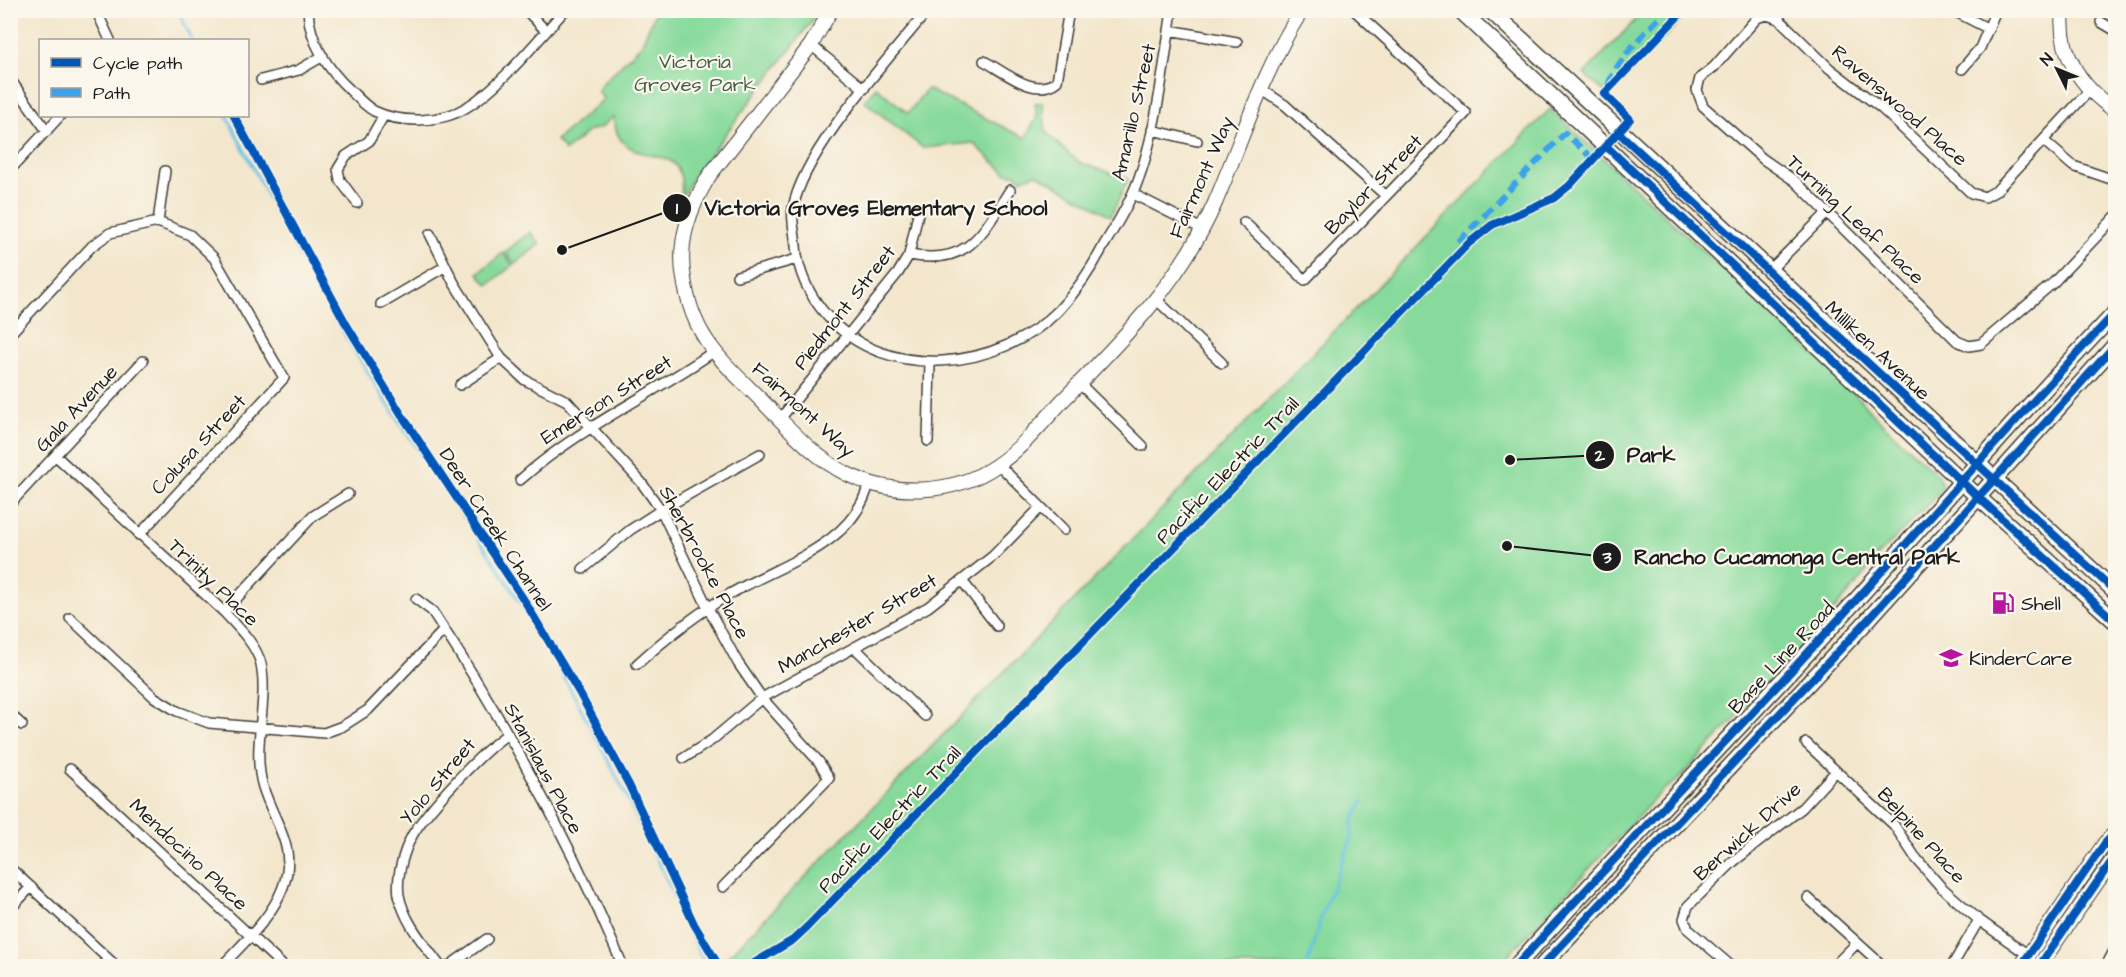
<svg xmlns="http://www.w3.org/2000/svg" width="2126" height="977" viewBox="0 0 2126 977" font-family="'Architects Daughter',sans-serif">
<rect width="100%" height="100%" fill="#fbf7ec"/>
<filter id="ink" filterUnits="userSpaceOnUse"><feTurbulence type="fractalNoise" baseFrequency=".0167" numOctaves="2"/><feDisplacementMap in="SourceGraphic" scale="12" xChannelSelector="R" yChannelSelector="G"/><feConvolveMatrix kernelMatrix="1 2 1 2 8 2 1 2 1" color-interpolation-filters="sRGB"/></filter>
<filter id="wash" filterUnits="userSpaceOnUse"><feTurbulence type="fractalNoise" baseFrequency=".008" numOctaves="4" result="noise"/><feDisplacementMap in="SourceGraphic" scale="24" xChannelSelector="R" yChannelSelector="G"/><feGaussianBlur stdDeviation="1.35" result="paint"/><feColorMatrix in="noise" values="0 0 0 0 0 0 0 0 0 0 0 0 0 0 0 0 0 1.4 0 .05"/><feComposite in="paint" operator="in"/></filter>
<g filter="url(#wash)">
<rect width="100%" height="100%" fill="#f3e6cc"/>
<path fill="#87da9b" stroke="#527b5c" stroke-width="1.5" d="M1645 10 1690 11 1608 95 1584 74Z
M656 11H817L811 22 695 174 681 199C687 142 649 166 624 143 616 137 616 126 613 117L600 128 590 130 565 151 556 140 604 99 598 92 600 86 641 45Z
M876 87 908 113 927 89 1025 138 1037 117 1035 103H1043L1046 132 1070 155 1081 163 1128 179 1111 216 1037 174 1021 179 1016 174 1006 173 973 143 923 148 864 101Z
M1550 109 1840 378 1877 418 1937 475 1942 485 1939 493 1874 560 1862 578 1806 643 1678 780 1662 791 1498 966H719Z
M530 232 540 244 515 264 505 252Z
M503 253 513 265 488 285 478 273Z"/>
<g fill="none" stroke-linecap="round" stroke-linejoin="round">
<path stroke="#64c1e2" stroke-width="3" d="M178 10 192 40
M227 116C274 211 325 305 382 395 430 471 485 543 531 620 597 732 654 847 705 966
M1307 966 1321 917 1352 837V823L1363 801"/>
</g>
</g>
<g filter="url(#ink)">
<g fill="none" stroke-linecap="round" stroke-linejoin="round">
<g stroke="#3c3a36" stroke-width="12">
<path id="street" d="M96 10 110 40
M308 10C309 41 328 70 350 90 357 97 365 106 374 111 401 124 442 123 467 107 501 86 538 40 565 10
M526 10 546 31
M928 10C889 59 804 149 793 208 791 219 795 234 796 246 798 274 810 297 828 317 887 383 999 370 1058 311 1076 292 1092 268 1104 245 1114 229 1124 212 1132 195 1155 145 1164 66 1172 10
M1952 10 1989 29
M2101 22 2116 31
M1169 30 1237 42
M811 45 864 89
M984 61C1005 72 1035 99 1057 81L1069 10
M1962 69 1980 48 1996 10
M10 79 47 131
M261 80 299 70 323 56
M1261 89 1285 105 1386 196
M2089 91 1996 191 1985 197 1971 193 1881 108 1829 68 1779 19 1767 15 1757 18 1714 67 1700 78 1697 90 1703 106 1763 159 1795 181 1957 341 1969 346 1981 344 2053 283 2116 216
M1152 130 1197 141
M2044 141 2073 166 2111 179 2116 184
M10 170 60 116
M1133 194 1202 229
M357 203 340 180 338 169 346 156 369 141 384 115
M158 222 165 171
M1244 222 1305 280 1466 113 1354 10
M430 234 454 283 501 358 525 380 567 401 641 482 661 510 708 608 738 663 762 698 819 762 829 778 723 887
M909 255C969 266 982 234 1010 190
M1769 271 1828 212
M737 276 797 259
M1157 300 1222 363
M381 304 446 266
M10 334 92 246 110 233 158 222
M1080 384 1143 446
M460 385 501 358
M780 419 898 273 909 255 919 209
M928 441 930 362
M56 456 224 612C237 626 256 644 261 664 269 703 251 748 263 787 274 823 298 847 283 887 271 919 244 942 222 966
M998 464 1064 530
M520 480C580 427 648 397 713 352
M10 504 143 361
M139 535 284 378 214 258 190 235 158 222
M583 569 630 530 661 510 760 454
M963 582 997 626
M416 599 432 611C505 721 571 844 623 966
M224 612 313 516 348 494
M70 618 154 697 177 711 209 723 324 733 343 726 368 710 444 630
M855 648 925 716
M637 664C666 638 696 614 730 594 780 564 854 546 869 483
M10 714 22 725
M1806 743 1894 825 1915 857 1941 887 1979 920 2031 957
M684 758 712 740 762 698 928 607 993 556 1040 508
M70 769 283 966
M10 868 116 966
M1808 898 1883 966
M10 909 31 887
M440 966C425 945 404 922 399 895 396 876 404 850 413 834 429 808 483 750 508 734
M449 966 487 939
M1731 966 1688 929 1684 919 1688 906 1733 862 1802 808 1836 771
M1834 966 1857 943
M1952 966 1979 920
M2106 966 2116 947"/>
</g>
<g stroke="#3c3a36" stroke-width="16">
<path id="secondary" d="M831 10 811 45 709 176C690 208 677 241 684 279 693 338 721 360 761 400 786 425 814 458 847 474 893 497 954 495 997 465 1022 448 1043 422 1063 400 1122 340 1181 281 1215 203 1243 138 1263 70 1302 10
M2063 10C2058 54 2081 88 2116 111
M2021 966 2105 843 2116 832
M2039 966 2116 855"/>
</g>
<g stroke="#3c3a36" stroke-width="18">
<path id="primary" d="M1460 10 1979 498 2116 622
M1490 10 2116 592
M1516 966C1631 839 1752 716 1867 588 1949 496 2030 402 2116 312
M1542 966 1865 623 2116 344"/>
</g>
<use href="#street" stroke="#fff" stroke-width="9"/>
<use href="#secondary" stroke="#fff" stroke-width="14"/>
<use href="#primary" stroke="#fff" stroke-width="15"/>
<path stroke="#3da2ea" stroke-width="6" stroke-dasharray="12 6" stroke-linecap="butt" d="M1608 85C1620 55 1645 33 1667 10
M1458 242 1565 133 1593 159"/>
<g stroke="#fbf7ec" stroke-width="11">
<path id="cycleway" d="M234 116 345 322 403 417 524 600 580 694 629 785 694 924 719 966
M1618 132 2116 592
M1606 146 1979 498 2116 622
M749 966 793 940 807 927 1469 243 1492 225 1554 198 1570 185 1630 119 1604 94 1684 10
M1516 966C1631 839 1752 716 1867 588 1949 496 2030 402 2116 312
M1542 966 1865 623 2116 344
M2021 966 2105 843 2116 832
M2039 966 2116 855"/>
</g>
<use href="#cycleway" stroke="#0057b8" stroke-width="8"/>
</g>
</g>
<defs>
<g id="fuel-bare" transform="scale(1.8)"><path d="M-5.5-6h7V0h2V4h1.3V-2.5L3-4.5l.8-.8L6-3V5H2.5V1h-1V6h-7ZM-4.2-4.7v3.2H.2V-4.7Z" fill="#b5179e" stroke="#fbf7ec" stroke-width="2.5" paint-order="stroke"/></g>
<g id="school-bare" transform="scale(1.8)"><path d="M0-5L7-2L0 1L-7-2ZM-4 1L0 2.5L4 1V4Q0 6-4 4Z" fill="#b5179e" stroke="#fbf7ec" stroke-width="2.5" paint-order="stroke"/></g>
</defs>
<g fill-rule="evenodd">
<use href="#fuel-bare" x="2003" y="603"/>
<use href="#school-bare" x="1951" y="658"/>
</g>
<g text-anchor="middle" stroke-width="4.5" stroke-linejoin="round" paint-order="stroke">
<g font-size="20" fill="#415e48" stroke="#fbf7ec">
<text x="695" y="68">Victoria<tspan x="695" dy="23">Groves Park</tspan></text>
</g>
<g font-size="20" fill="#1c1c1c" stroke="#fbf7ec">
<text transform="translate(1900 105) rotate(41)" y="7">Ravenswood Place</text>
<text transform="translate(1133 112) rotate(-77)" y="7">Amarillo Street</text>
<text transform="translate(1201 177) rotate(-66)" y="7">Fairmont Way</text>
<text transform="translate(1373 184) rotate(-46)" y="7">Baylor Street</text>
<text transform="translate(1856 219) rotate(43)" y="7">Turning Leaf Place</text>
<text transform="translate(844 307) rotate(-52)" y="7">Piedmont Street</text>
<text transform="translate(1878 350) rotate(43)" y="7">Milliken Avenue</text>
<text transform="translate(606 399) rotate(-32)" y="7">Emerson Street</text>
<text transform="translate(76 408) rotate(-47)" y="7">Gala Avenue</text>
<text transform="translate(804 409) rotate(42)" y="7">Fairmont Way</text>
<text transform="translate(198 444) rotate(-47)" y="7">Colusa Street</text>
<text transform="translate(1227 470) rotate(-46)" y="7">Pacific Electric Trail</text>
<text transform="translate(496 529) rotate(57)" y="7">Deer Creek Channel</text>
<text transform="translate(705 562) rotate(62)" y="7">Sherbrooke Place</text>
<text transform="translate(214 582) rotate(44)" y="7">Trinity Place</text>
<text transform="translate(857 623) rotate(-30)" y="7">Manchester Street</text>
<text transform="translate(1781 657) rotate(-47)" y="7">Base Line Road</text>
<text transform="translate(544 768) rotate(62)" y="7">Stanislaus Place</text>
<text transform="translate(437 781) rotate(-50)" y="7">Yolo Street</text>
<text transform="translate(889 819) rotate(-46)" y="7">Pacific Electric Trail</text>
<text transform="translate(1747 831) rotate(-42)" y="7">Berwick Drive</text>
<text transform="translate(1922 835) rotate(48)" y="7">Belpine Place</text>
<text transform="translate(189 854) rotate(43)" y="7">Mendocino Place</text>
</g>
<g font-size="20" fill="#1c1c1c" stroke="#fbf7ec" text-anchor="start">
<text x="2021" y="610">Shell</text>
<text x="1969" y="665">KinderCare</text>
</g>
</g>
<path fill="none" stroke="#1c1c1c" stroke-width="2" d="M562 250L677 208M1510 460L1600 455M1507 546L1607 557"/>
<g fill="#1c1c1c" stroke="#fbf7ec" stroke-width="2">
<circle cx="562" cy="250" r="6"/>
<circle cx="1510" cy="460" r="6"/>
<circle cx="1507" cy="546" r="6"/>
<circle cx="677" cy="208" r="15"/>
<circle cx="1600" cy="455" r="15"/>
<circle cx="1607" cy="557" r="15"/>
</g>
<g font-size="18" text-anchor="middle" font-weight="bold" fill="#fff">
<text x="677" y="214">1</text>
<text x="1600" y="461">2</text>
<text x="1607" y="563">3</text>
</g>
<g font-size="21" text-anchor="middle" font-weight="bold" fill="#1c1c1c" stroke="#fbf7ec" stroke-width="4.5" stroke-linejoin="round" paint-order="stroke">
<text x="876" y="215">Victoria Groves Elementary School</text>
<text x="1651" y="462">Park</text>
<text x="1797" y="564">Rancho Cucamonga Central Park</text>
</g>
<rect width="2126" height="977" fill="none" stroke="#fbf7ec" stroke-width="36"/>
<rect x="39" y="39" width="210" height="78" fill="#fbf7ec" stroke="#a29f99" stroke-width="1.5"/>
<rect x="51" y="58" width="30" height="9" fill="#0057b8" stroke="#a29f99" stroke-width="1.5"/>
<text x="93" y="69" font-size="18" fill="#1c1c1c">Cycle path</text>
<rect x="51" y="88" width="30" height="9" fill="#3da2ea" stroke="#a29f99" stroke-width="1.5"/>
<text x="93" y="99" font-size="18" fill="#1c1c1c">Path</text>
<g transform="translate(2057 69) rotate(313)" stroke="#fbf7ec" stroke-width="4.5" paint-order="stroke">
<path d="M0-4.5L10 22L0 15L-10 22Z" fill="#1c1c1c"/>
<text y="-9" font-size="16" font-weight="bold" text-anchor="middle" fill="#1c1c1c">N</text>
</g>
</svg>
